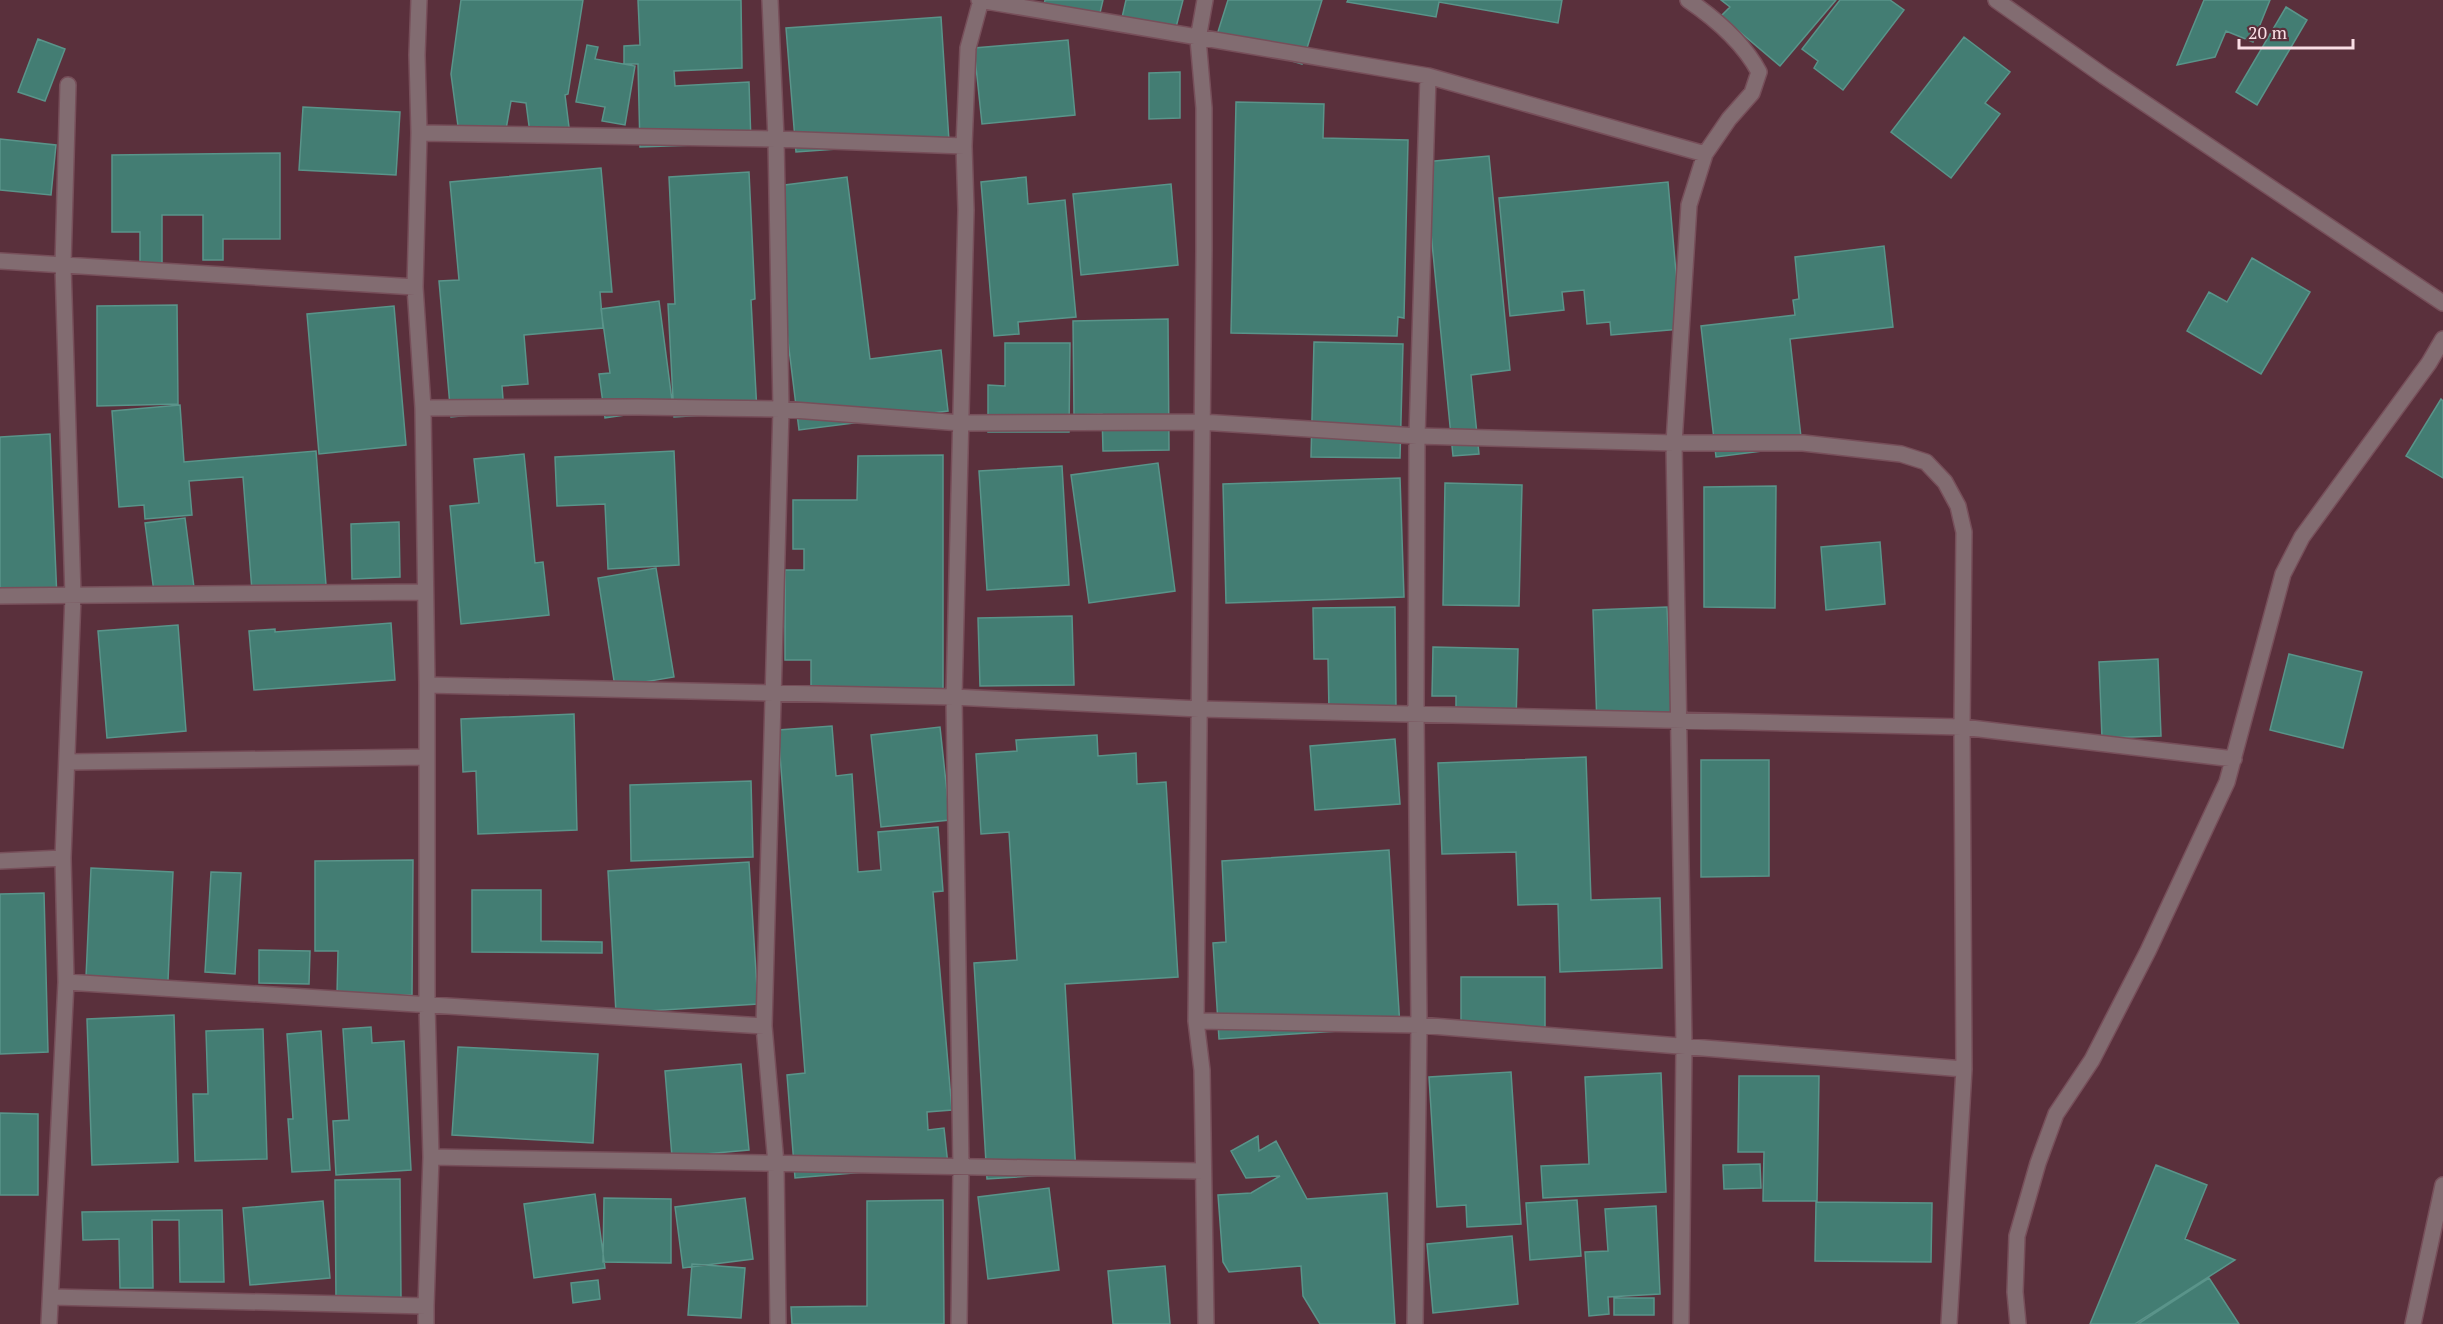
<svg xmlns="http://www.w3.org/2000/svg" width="2443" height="1324" viewBox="0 0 2443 1324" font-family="'PT Serif',serif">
<rect width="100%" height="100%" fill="#5a303c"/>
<path fill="#437d73" stroke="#5a948a" stroke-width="1.5" d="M461 0H583L568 94 565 95 570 135 531 141 526 103 511 101 505 135 460 141 451 74Z
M638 0H741L742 68 674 71 675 86 749 82 751 143 640 147 638 64H624V46L640 45Z
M1045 0H1103L1099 17 1044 5Z
M1126 0H1183L1174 35 1121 22Z
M1228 0H1322L1302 64 1216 38Z
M1348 0H1562L1558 23 1439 2 1436 17 1347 2Z
M1721 0H1836L1780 66 1721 16 1730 7Z
M1840 0H1890L1904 10 1843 90 1814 68 1818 61 1802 49Z
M2204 0H2270L2253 42 2226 31 2215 57 2177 65Z
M2286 7 2307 20 2257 105 2236 92Z
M941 17 949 141 796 152 786 28Z
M1964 37 2010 72 1985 103 2000 114 1951 178 1891 132Z
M38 39 65 49 45 101 18 92Z
M1068 40 1075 115 982 124 974 48Z
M587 45 598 47 595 59 635 66 625 125 602 121 605 107 576 102Z
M1180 72V118L1149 119V73Z
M1236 102 1324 104 1323 138 1408 140 1404 318 1398 317 1397 336 1231 333Z
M303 107 400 112 396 175 299 170Z
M0 139 56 145 51 195 0 190Z
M280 153V239H223V260H203V215H162V268H140V232H112V155Z
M1489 156 1510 370 1471 375 1479 454 1453 456 1424 162Z
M601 168 612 292H600L603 328 524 335 528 384 502 386 504 412 451 417 439 281 459 280 450 182Z
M749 172 755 299 751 300 757 412 674 417 668 304H675L669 177Z
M847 177 870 359 941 350 948 411 799 430 769 187Z
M1026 177 1028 204 1065 200 1076 317 1018 322 1019 334 994 336 981 182Z
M1668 182 1681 329 1611 335 1610 322 1587 324 1584 290 1562 292 1564 310 1510 316 1499 198Z
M1171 184 1178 265 1081 275 1073 194Z
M1884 246 1893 327 1790 339 1802 446 1716 457 1701 326 1795 315 1793 300 1799 299 1795 257Z
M2252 258 2310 292 2261 374 2187 331 2209 292 2227 302Z
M659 301 673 408 605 418 599 374 610 373 601 309Z
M177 305 178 404 97 406V306Z
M394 306 406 445 319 454 307 314Z
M1168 319 1169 450 1103 451 1102 414 1074 415 1073 321Z
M1314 342 1403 344 1400 458 1311 457Z
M1005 343H1070L1069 432H988V385L1005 386Z
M2441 399 2443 401V478L2406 456Z
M180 405 184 462 316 451 326 585 252 591 243 477 189 481 192 515 145 519 144 505 119 507 112 411Z
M50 434 57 599 0 601V437Z
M674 451 679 565 608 569 605 504 557 506 555 457Z
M524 454 535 563 543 562 549 615 461 624 450 506 479 503 474 459Z
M943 455V699L811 688V660H785V570H804V549H793V500H857L858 456Z
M1158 463 1175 591 1089 603 1071 475Z
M1062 466 1069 585 987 590 979 471Z
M1400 478 1404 597 1226 603 1223 484Z
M1445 483 1522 485 1519 606 1443 605Z
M1776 486 1775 608 1704 607V487Z
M185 518 195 595 155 600 145 523Z
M399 522 400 577 352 579 351 524Z
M1880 542 1885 604 1826 610 1821 547Z
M656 568 674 677 615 687 598 578Z
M1395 607 1396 710 1329 711 1328 659H1314L1313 608Z
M1667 607 1672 722 1597 725 1593 610Z
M1072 616 1074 685 980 686 978 618Z
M391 623 395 680 254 690 249 631 275 629V632Z
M178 625 186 731 107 738 98 631Z
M1433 647 1518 649 1516 721 1456 720V696H1432Z
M2289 654 2362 672 2343 748 2270 730Z
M2158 659 2161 736 2102 738 2099 662Z
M574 714 577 830 478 834 476 771 463 772 461 719Z
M832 726 836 776 852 774 858 872 881 870 878 832 938 827 943 891 933 892 952 1110 927 1112 928 1130 944 1128 948 1165 795 1178 787 1075 805 1073 778 730Z
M940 727 950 820 881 827 871 735Z
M1097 735 1098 756 1136 753 1137 784 1166 782 1178 977 1065 984 1076 1173 987 1179 974 963 1017 960 1009 832 981 834 976 754 1017 751 1016 740Z
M1395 739 1400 804 1315 810 1310 746Z
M1586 757 1591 900 1660 898 1662 968 1560 972 1558 904 1518 905 1516 852 1442 854 1438 763Z
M1701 760H1769V876L1701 877Z
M751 781 753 857 631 861 630 785Z
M1389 850 1400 1027 1219 1039 1213 943 1226 942 1222 861Z
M413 860 412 995H337L338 951H315V861Z
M749 862 758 1004 616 1013 608 871Z
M91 868 173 872 168 981 86 977Z
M211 872 241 873 235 974 205 972Z
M472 890H541V941L602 942V953L472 952Z
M44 893 48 1052 0 1054V894Z
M259 950 310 951 309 984 259 983Z
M1461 977H1545V1028H1502L1461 1034Z
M174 1015 178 1162 92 1165 87 1019Z
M371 1027 372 1043 404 1041 411 1170 336 1175 333 1121 349 1120 343 1029Z
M263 1029 267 1159 195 1161 193 1094H208L206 1031Z
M321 1031 330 1170 292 1172 288 1119H293L287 1034Z
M458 1047 598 1054 593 1143 452 1135Z
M741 1064 749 1150 672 1157 665 1071Z
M1511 1072 1521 1224 1467 1227 1466 1205 1437 1207 1429 1077Z
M1661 1073 1666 1192 1543 1198 1541 1166 1589 1164 1585 1077Z
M1739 1076H1819L1817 1201H1763L1764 1152H1738Z
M0 1113 38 1114V1195H0Z
M1258 1136 1259 1151 1276 1141 1307 1199 1387 1193 1395 1324H1320L1303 1296 1301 1266 1229 1272 1223 1262 1218 1195 1251 1193 1280 1176 1246 1178 1231 1151Z
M1760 1164 1761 1188 1724 1189 1723 1165Z
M2156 1165 2207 1185 2185 1239 2235 1260 2135 1324H2090Z
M400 1179 401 1299 336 1300 335 1180Z
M1049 1188 1059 1270 988 1279 978 1197Z
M595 1194 605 1268 534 1278 524 1204Z
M604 1198 671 1199V1263L603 1262Z
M745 1198 753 1259 683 1268 675 1207Z
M943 1200 944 1324H792L791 1307 867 1306V1201Z
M1577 1200 1581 1256 1530 1260 1526 1203Z
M323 1201 330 1278 250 1285 243 1208Z
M1816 1202 1932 1203 1931 1262 1815 1261Z
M1656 1206 1660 1294 1608 1297 1609 1314 1589 1316 1585 1252 1608 1251 1605 1209Z
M222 1210 224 1282H180L179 1220H152L153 1288H120L119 1239 83 1240 82 1212Z
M1512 1236 1518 1304 1433 1313 1427 1244Z
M692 1264 745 1268 741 1318 688 1315Z
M1165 1266 1170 1324H1113L1108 1271Z
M2209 1278 2239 1324H2138Z
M598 1280 600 1299 573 1303 571 1283Z
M1614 1298H1654V1315H1614Z"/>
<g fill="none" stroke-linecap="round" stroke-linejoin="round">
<g stroke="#774f5a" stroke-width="18">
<path id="minor" d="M770 0 776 139 781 409 764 1026 776 1164 778 1324
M979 0 1428 76 1705 154
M1205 0 1198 39 1204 108V251L1196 1021 1202 1070 1206 1324
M1996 0 2104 76 2443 303
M419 133 776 139 964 146
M0 261 415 287
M423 408 638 407 781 409 961 423 1201 422 1417 436 1674 443H1803L1901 454 1926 462 1945 482 1958 506 1964 532 1962 727 2234 759
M0 596 424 592
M427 685 954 697 1199 709 1962 727 1964 1069 1949 1324
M67 762 427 757
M0 861 63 858
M66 982 764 1026
M1196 1021 1419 1025 1964 1069
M431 1157 1203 1171
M52 1297 426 1306 431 1157 427 1005V685L423 408 415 287 419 133 417 55 419 0
M49 1324 66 982 63 858 73 596 63 265 68 85
M426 1324V1306
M959 1324 961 1168 954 697 966 210 964 146 968 48 981 0
M1415 1324 1419 1025 1416 714 1417 436 1428 76
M1681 1324 1684 1046 1674 443 1689 205 1705 154 1729 119 1752 93 1759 72C1743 42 1716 19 1688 0
M2018 1324 2015 1292 2017 1236 2038 1163 2056 1114 2092 1060 2148 951 2227 782 2283 574 2302 537 2429 363 2443 339
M2413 1324 2443 1185"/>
</g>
<use href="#minor" stroke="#826c71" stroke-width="15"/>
</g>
<path d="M2239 39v9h114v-9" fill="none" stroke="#fadee5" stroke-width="3"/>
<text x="2248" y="39" font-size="18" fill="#fadee5" stroke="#5a303c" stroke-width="4.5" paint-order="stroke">20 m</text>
</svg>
